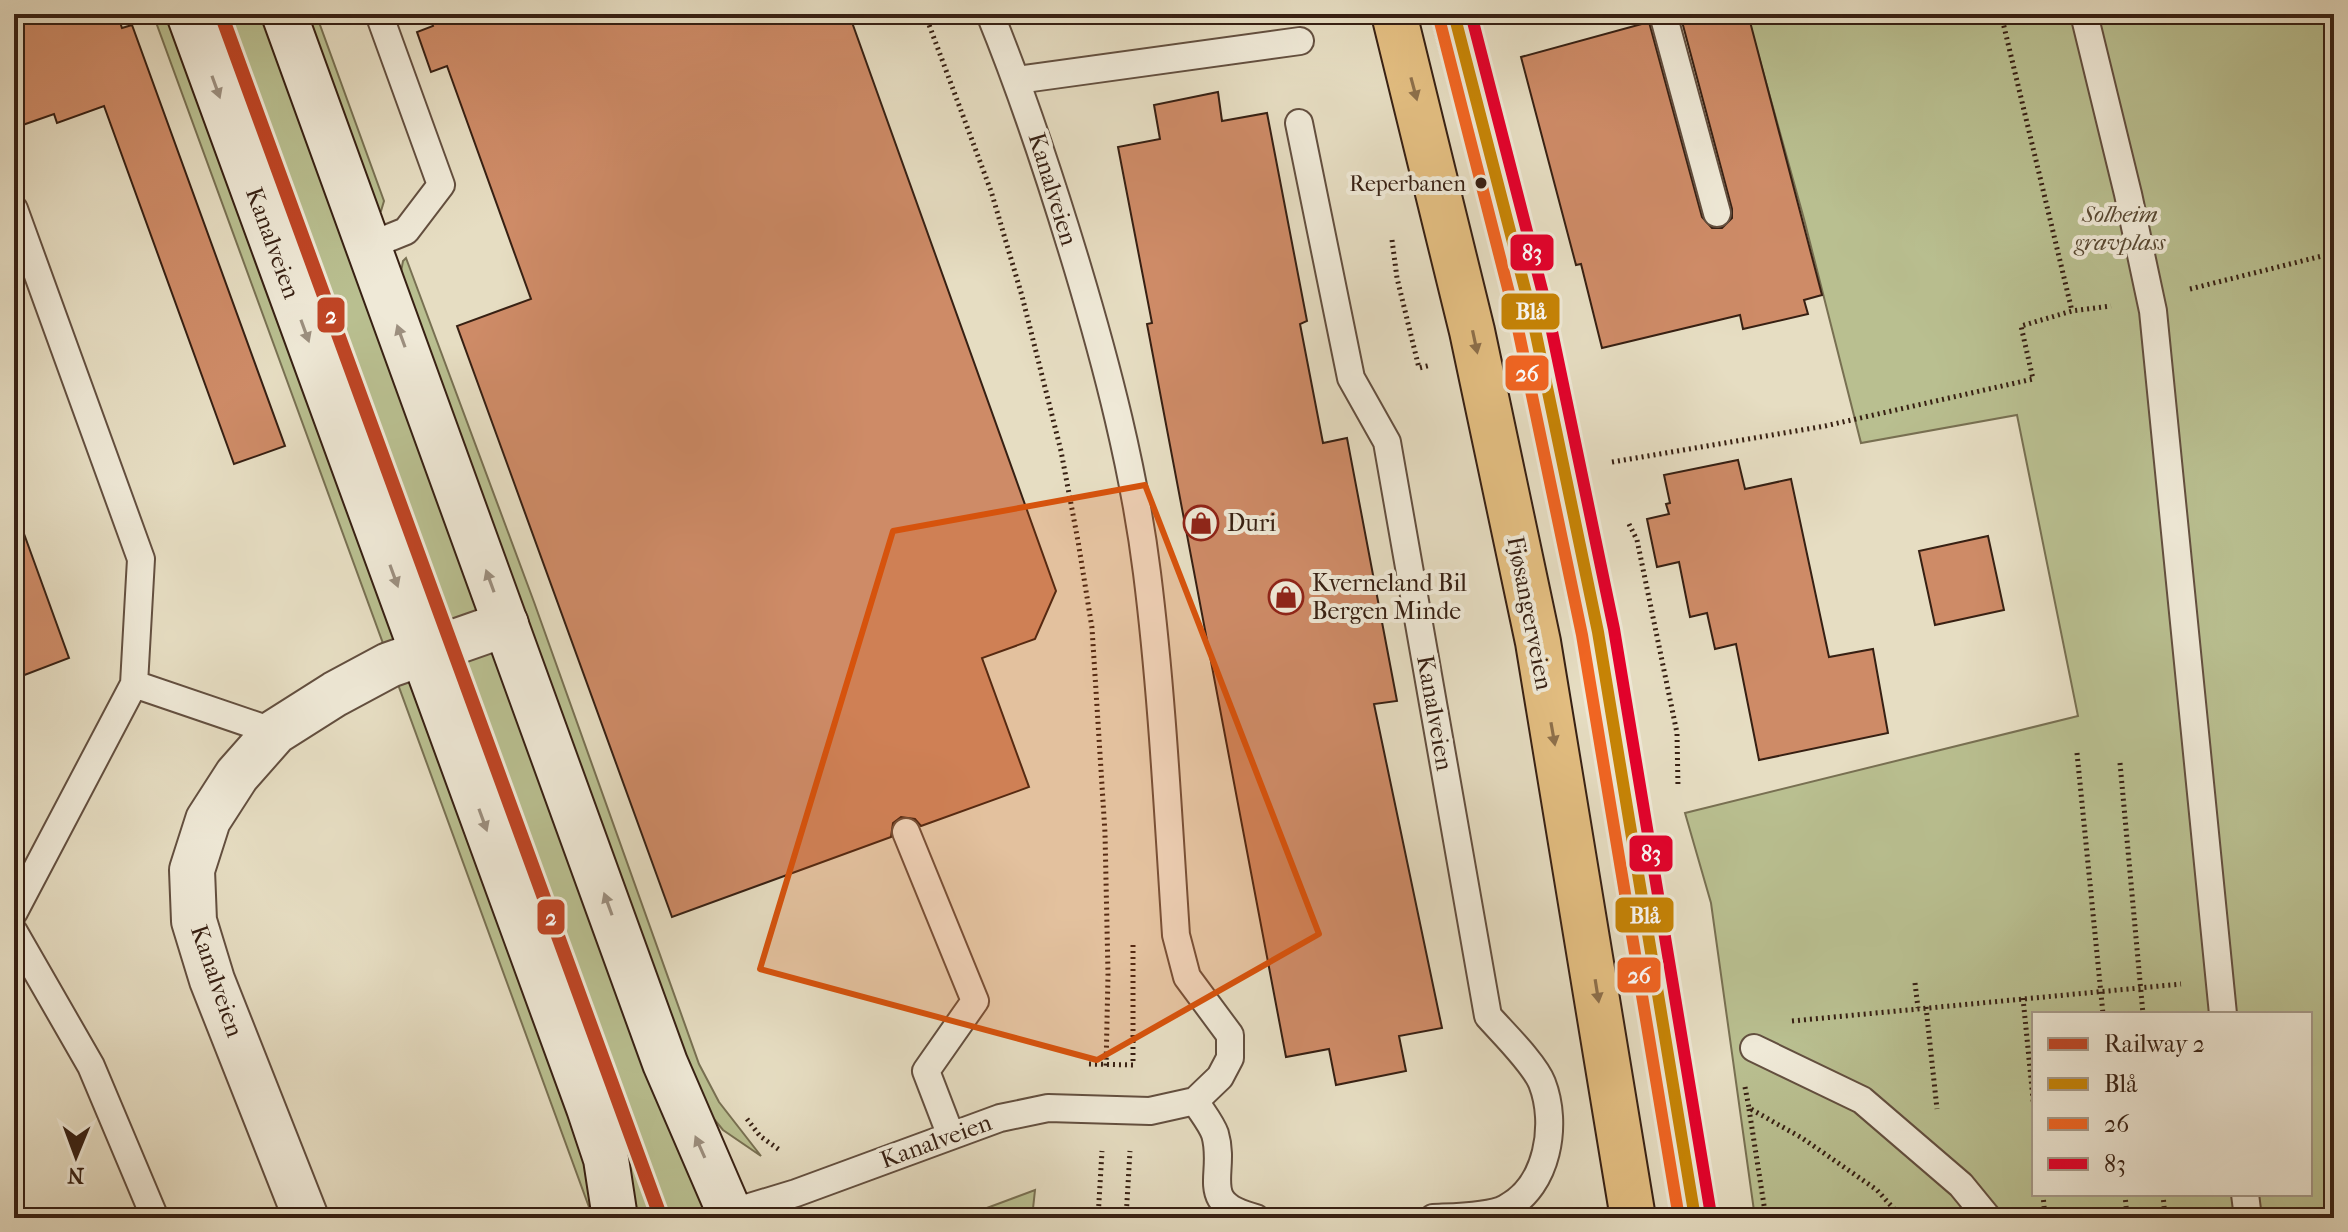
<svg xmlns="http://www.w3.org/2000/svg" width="2348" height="1232" viewBox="0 0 2348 1232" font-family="'IM FELL French Canon',serif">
<rect width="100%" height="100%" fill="#e6ddc2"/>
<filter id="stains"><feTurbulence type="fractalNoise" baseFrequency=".0025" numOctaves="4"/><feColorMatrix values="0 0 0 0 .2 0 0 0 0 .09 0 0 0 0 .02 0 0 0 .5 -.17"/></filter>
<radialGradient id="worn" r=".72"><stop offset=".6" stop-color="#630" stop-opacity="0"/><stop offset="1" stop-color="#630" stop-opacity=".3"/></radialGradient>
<path fill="#b9bf90" stroke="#787052" stroke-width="2" fill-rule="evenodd" d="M153 14H174L569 1096 602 1218H593Z
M205 14H269L716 1218H630Z
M298 14H316L384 201 381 211 376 213Z
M1747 14H2334V1218H1755L1711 903 1685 813 2078 716 2017 415 1861 443 1804 219ZM2034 1014H2310V1194H2034Z
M406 258 534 602 699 1064 719 1102 761 1156 723 1130 704 1107 400 277 403 261Z
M1035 1190 1032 1218H960Z"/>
<path fill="#ce8b67" stroke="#372013" stroke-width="2" d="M14 14H117L122 28 132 25 285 446 234 464 104 106 57 123 54 114 14 128Z
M429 14H849L1056 591 1035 639 982 658 1029 787 921 826 915 819 901 817 893 823 891 837 672 917 457 326 531 299 447 66 431 72 417 32 433 26Z
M1680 14H1748L1822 295 1804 300 1808 314 1743 329 1740 315 1602 348 1581 264 1576 265 1521 57 1649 22 1702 217 1712 228H1722L1732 218V209Z
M1218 92 1222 121 1267 113 1307 321 1300 324 1323 443 1347 438 1397 701 1374 704 1442 1028 1399 1036 1406 1071 1336 1085 1329 1049 1286 1057 1147 324 1152 323 1118 147 1160 139 1154 105Z
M1738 460 1745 489 1791 479 1829 657 1873 649 1888 733 1759 760 1736 644 1715 649 1707 613 1690 617 1679 562 1657 567 1647 519 1669 514 1666 504 1670 503 1664 475Z
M19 520 69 658 14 679V521Z
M1988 536 2004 610 1935 625 1919 551Z"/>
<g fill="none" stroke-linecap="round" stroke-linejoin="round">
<g stroke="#634f3f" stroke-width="30">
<path id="lane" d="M990 14C1024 97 1051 180 1077 266 1107 366 1134 469 1147 573 1162 692 1168 814 1176 935L1187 977 1230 1035V1058L1220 1077 1195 1101C1201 1111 1211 1123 1215 1134 1227 1175 1195 1203 1256 1218
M1663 14 1717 213
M2084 14 2128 194 2153 311 2223 1014
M1017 80 1300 41
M1299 123 1351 378 1387 442 1488 1016C1503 1033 1534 1063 1542 1083 1558 1124 1548 1186 1506 1208 1490 1217 1452 1217 1433 1218
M14 209 141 559 134 684 275 732
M369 246 406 231 441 185 379 14
M906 832 975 1001 926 1071 951 1136
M14 912 134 684
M14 932 91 1066 155 1218
M1754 1048 1862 1100 1961 1185 1988 1218
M2245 1194 2248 1218
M730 1213 796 1193 1000 1118 1048 1108 1150 1111 1195 1101"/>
</g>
<g stroke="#634f3f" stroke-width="48">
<path id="street" d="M306 1218 212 980 194 921 192 870 208 820 237 775 275 732 335 694 389 665 506 624"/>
</g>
<g stroke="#372013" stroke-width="48">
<path id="secondary" d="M189 14 589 1108 606 1159 615 1218
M284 14 665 1063 732 1218"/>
</g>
<g stroke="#372013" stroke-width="48">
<path id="highway" d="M1394 14 1472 331 1538 642 1633 1218
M1454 14 1533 320 1598 632 1695 1218"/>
</g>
<path stroke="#372013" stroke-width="5" stroke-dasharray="2 4" stroke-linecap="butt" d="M925 14 991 191 1022 296 1061 451 1078 541 1092 628 1105 833 1108 974 1106 1069
M2001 14 2072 311
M1392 240 1397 278 1419 368 1431 365
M2190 289 2334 253
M1612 462 1825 426 2033 379 2021 326 2072 311 2111 306
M1629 524 1637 540 1677 733 1678 788
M2077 753 2103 1014
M2120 763 2143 1014
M1915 983 1918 1008
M2023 998 2034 1109
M1926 1007 1937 1109
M1792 1021 2181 984
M1089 1064 1133 1065V943
M1745 1087 1749 1108 1802 1138 1877 1190 1902 1218
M1749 1109 1766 1218
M747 1119 760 1136 781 1151
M2043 1194 2045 1218
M2125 1194 2127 1218
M2163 1194 2165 1218
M1098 1218 1102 1151
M1126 1218 1130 1151"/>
<use href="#lane" stroke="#efe9d7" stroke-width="26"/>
<use href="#street" stroke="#efe9d7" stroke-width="44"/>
<use href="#secondary" stroke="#efe9d7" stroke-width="44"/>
<use href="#highway" stroke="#e3be81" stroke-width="44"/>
<g stroke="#efe9d7" stroke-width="18">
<path id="bus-1" d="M1454 14 1533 320 1598 632 1695 1218"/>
</g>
<g stroke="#efe9d7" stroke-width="18">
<path id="bus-2" d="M1439 18 1517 324 1582 635 1679 1218"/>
</g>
<g stroke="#efe9d7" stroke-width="18">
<path id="bus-3" d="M1471 14 1549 317 1614 629 1711 1215"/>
</g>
<use href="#bus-1" stroke="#c78405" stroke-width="12"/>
<use href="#bus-2" stroke="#f26522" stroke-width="12"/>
<use href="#bus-3" stroke="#e4002b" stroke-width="12"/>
<g stroke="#efe9d7" stroke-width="20">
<path id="rail-1" d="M221 14 661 1218"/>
</g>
<use href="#rail-1" stroke="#bf4525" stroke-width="14"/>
</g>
<defs><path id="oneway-solid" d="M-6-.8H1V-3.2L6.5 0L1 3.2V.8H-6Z" transform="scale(2)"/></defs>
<g fill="#9c8f7f">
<use href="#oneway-solid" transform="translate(216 87) rotate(70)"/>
<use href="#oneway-solid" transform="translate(305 331) rotate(70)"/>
<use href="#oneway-solid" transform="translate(401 336) rotate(-110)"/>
<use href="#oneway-solid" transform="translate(394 576) rotate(70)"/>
<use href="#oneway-solid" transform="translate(490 581) rotate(-110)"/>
<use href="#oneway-solid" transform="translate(483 820) rotate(70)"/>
<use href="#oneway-solid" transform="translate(608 904) rotate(-110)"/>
<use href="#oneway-solid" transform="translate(700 1147) rotate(-114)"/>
</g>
<g fill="#8d6f4a">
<use href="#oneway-solid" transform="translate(1414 89) rotate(75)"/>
<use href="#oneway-solid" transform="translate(1475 342) rotate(78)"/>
<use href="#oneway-solid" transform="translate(1553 734) rotate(80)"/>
<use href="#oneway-solid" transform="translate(1597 991) rotate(81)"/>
</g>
<path fill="#d6530d" fill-opacity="0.2" stroke="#d6530d" stroke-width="6" stroke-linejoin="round" d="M1145 485 1319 934 1097 1060 760 969 893 531Z"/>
<defs>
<g id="shop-ring" transform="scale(1.8)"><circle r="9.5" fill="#efe9d7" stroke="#8f2418" stroke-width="1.5"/><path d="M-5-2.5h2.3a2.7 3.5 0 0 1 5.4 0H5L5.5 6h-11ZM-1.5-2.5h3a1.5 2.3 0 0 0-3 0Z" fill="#8f2418"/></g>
</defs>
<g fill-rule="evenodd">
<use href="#shop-ring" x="1201" y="523"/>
<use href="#shop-ring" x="1286" y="597"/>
</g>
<circle fill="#372013" stroke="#efe9d7" stroke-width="3" cx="1481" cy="183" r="7"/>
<g text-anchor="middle" stroke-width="8" stroke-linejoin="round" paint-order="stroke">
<g font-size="22" fill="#372013" stroke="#efe9d7" text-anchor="end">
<text x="1466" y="191">Reperbanen</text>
</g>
<g font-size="24" fill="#372013" stroke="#efe9d7">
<text transform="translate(1053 189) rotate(73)" y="8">Kanalveien</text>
<text transform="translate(273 243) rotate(70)" y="8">Kanalveien</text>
<text transform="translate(1530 613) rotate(79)" y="8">Fjøsangerveien</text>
<text transform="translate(1435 713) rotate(80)" y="8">Kanalveien</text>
<text transform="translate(217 981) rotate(71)" y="8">Kanalveien</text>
<text transform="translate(936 1141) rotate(-20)" y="8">Kanalveien</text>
</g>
<g font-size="24" font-style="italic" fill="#584832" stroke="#efe9d7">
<text x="2120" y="222">Solheim<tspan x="2120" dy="28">gravplass</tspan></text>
</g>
<g font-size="24" fill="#372013" stroke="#efe9d7" text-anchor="start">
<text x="1227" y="531">Duri</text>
<text x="1312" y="591">Kverneland Bil<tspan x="1312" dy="28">Bergen Minde</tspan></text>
</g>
</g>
<g stroke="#efe9d7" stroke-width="3">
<rect x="1509" y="233" width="46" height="39" rx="8" fill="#e4002b"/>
<rect x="1500" y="292" width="61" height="39" rx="8" fill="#c78405"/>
<rect x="316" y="296" width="30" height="38" rx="8" fill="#bf4525"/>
<rect x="1504" y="354" width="46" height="38" rx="8" fill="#f26522"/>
<rect x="1628" y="834" width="46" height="39" rx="8" fill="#e4002b"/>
<rect x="1614" y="896" width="61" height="38" rx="8" fill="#c78405"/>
<rect x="536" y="898" width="30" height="38" rx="8" fill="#bf4525"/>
<rect x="1616" y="956" width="46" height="38" rx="8" fill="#f26522"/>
</g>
<g font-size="22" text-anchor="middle" font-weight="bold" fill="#fff">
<text x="1532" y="260">83</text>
<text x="1531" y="319">Blå</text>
<text x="331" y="323">2</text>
<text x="1527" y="381">26</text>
<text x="1651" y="861">83</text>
<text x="1645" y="923">Blå</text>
<text x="551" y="925">2</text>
<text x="1639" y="983">26</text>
</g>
<rect width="2348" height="1232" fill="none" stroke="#e6ddc2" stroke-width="48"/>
<rect x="16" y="16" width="2316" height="1200" fill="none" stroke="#372013" stroke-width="4"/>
<rect x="24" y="24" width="2300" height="1184" fill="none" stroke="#372013" stroke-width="2"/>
<rect x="2032" y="1012" width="280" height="184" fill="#efe9d7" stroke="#a59989" stroke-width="2"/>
<rect x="2048" y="1038" width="40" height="12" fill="#bf4525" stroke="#a59989" stroke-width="2"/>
<text x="2104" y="1052" font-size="24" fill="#372013">Railway 2</text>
<rect x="2048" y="1078" width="40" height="12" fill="#c78405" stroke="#a59989" stroke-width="2"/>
<text x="2104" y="1092" font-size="24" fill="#372013">Blå</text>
<rect x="2048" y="1118" width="40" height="12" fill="#f26522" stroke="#a59989" stroke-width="2"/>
<text x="2104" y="1132" font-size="24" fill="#372013">26</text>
<rect x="2048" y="1158" width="40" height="12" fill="#e4002b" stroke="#a59989" stroke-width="2"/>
<text x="2104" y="1172" font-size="24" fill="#372013">83</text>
<g transform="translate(76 1156) rotate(181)" stroke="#efe9d7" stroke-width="6" paint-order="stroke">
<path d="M0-6L14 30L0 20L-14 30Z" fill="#372013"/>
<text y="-12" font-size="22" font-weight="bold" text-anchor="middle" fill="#372013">N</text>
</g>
<rect width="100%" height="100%" filter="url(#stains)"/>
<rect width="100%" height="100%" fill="url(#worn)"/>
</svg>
